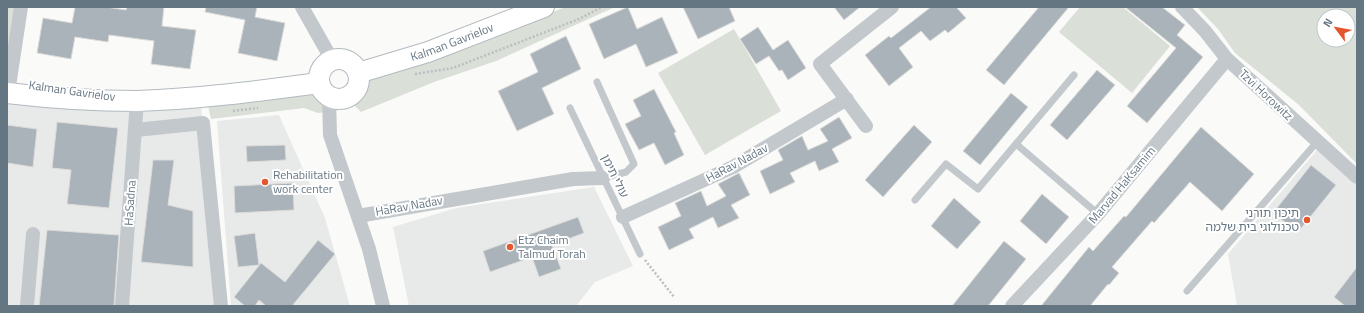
<svg xmlns="http://www.w3.org/2000/svg" width="1364" height="313" viewBox="0 0 1364 313" font-family="'Titillium Web','Noto Sans Hebrew',sans-serif">
<rect width="100%" height="100%" fill="#fafaf8"/>
<path fill="#e8e9e9" d="M7 96 116 106 145 111 201 106 218 306H7Z
M279 115 325 218 350 306H231L217 121Z
M1317 150 1357 186V306H1237L1228 254Z
M594 187 633 266 595 282 576 306H409L393 227 456 208Z"/>
<path fill="#dadfd7" fill-rule="evenodd" d="M7 7H20L7 75Z
M565 7H615L496 61 434 82 361 112 353 104 363 90 364 77 434 59 483 42Z
M1080 7H1123L1170 46 1132 93 1059 32Z
M1197 7H1357V164L1299 105 1235 53 1218 29ZM1324 16H1348V40H1324Z
M734 29 781 111 705 155 658 73Z
M314 88 339 110 318 113 304 108 211 119 207 101Z"/>
<path fill="#aab3b9" stroke="#dcdcda" d="M75 7H106L126 10 127 7H164L162 26 196 30 190 69 151 64 154 41 109 35 108 42 75 37 71 59 37 53 43 18 72 23Z
M206 7H257L255 17 285 23 277 61 238 53 245 20 205 12Z
M628 7 637 29 662 17 678 53 646 67 636 44 604 59 589 24Z
M683 7H729L735 21 698 39Z
M834 7H860L844 20Z
M931 7H956L966 18 948 33 945 30 930 41 921 31 899 48 913 67 889 86 865 55 889 36 891 38Z
M1039 7H1069L1004 85 986 70Z
M1125 7H1162L1185 25 1177 35 1203 57 1147 123 1127 106 1176 48Z
M758 27 773 50 788 40 806 68 788 80 782 70 779 71 769 56 756 64 740 39Z
M566 36 581 69 542 88 554 114 517 131 498 91 538 72 530 54Z
M1097 70 1115 85 1067 140 1050 125Z
M654 89 676 132 674 133 684 155 665 165 654 143 639 150 625 124 641 116 633 100Z
M1011 93 1028 107 980 165 963 151Z
M839 117 852 138 832 149 839 162 819 171 815 161 790 173 795 182 770 194 760 171 783 160 778 150 802 136 808 150 828 141 820 129Z
M57 122 118 128 109 208 67 204 71 170 52 168Z
M7 125 37 129 33 167 7 163Z
M914 125 932 142 883 197 865 180Z
M1201 127 1254 174 1222 211 1190 182 1154 223 1152 221 1112 267 1119 273 1109 285 1108 284 1090 306H1041L1089 247 1093 251 1124 216 1126 217Z
M285 145 286 160 247 162 246 146Z
M153 160H174L168 205 193 211V267L141 262Z
M1311 165 1336 185 1298 232 1273 213Z
M739 173 750 195 731 205 739 218 718 228 713 217 689 229 694 238 669 250 658 227 681 216 675 203 701 191 707 206 726 196 718 184Z
M293 183 294 210 235 213 234 186Z
M1042 194 1069 217 1046 244 1020 221Z
M954 198 981 222 957 249 931 226Z
M578 217 584 233 552 245 561 269 539 277 532 257 490 272 483 251Z
M47 230 119 235 114 306H39Z
M255 233 259 265 238 267 234 236Z
M318 240 335 254 292 306H266L259 300 255 306H245L234 297 261 263 285 282Z
M1004 241 1026 259 988 306H952Z
M1357 267V306H1345L1334 297Z"/>
<g fill="none" stroke-linecap="round" stroke-linejoin="round">
<g stroke="#b3babf" stroke-width="22">
<g id="secondary">
<circle cx="339" cy="79" r="20"/>
<path id="s1" d="M358 73 428 52 544 7"/>
<path d="M7 93C50 98 94 101 137 101 198 99 259 91 319 83"/>
</g>
</g>
<path stroke="#bbbfc2" stroke-width="2.5" stroke-dasharray="2 2" stroke-linecap="butt" d="M415 74 453 68 579 19 602 7
M233 111 258 108
M645 260 674 297"/>
<path stroke="#c3c8cc" stroke-width="7" d="M597 82 634 164 626 172 603 178
M570 108 640 254
M1016 144 1098 214
M915 200 946 164 978 189 1074 75
M1187 291 1317 142"/>
<path stroke="#c3c8cc" stroke-width="14" d="M302 7 332 60
M1182 7 1205 31 1227 59 1357 177
M8 93 21 7
M329 97 330 135 369 249 383 306
M866 126 820 64 892 7
M136 130 203 123 221 306
M358 216 573 179 603 178
M623 217 733 167 847 99
M27 306 33 234
M122 306 137 101
M1012 306 1098 214 1227 59"/>
<use href="#secondary" stroke="#fff" stroke-width="20"/>
</g>
<g fill="#e4572e" stroke="#fff" stroke-width="1.5">
<circle cx="265" cy="182" r="4"/>
<circle cx="1307" cy="220" r="4"/>
<circle cx="510" cy="247" r="4"/>
</g>
<g text-anchor="middle" stroke-width="4" stroke-linejoin="round" paint-order="stroke">
<g font-size="12" fill="#657683" stroke="#fff">
<text dy="4" stroke="none"><textPath href="#s1" startOffset="99">Kalman Gavrielov</textPath></text>
<text transform="translate(72 91) rotate(8)" y="4">Kalman Gavrielov</text>
<text transform="translate(1266 95) rotate(43)" y="4">Tzvi Horowitz</text>
<text transform="translate(737 163) rotate(-28)" y="4">HaRav Nadav</text>
<text transform="translate(615 176) rotate(64)" y="4">עולי תימן</text>
<text transform="translate(1122 185) rotate(-50)" y="4">Marvad HaKsamim</text>
<text transform="translate(130 203) rotate(-86)" y="4">HaSadna</text>
<text transform="translate(409 206) rotate(-10)" y="4">HaRav Nadav</text>
</g>
<g font-size="12" fill="#657683" stroke="#fff" text-anchor="start">
<text x="273" y="179">Rehabilitation<tspan x="273" dy="14">work center</tspan></text>
<text x="1299" y="217" text-anchor="end">תיכון תורני<tspan x="1299" dy="14">טכנולוגי בית שלמה</tspan></text>
<text x="518" y="244">Etz Chaim<tspan x="518" dy="14">Talmud Torah</tspan></text>
</g>
</g>
<rect width="1364" height="313" fill="none" stroke="#657683" stroke-width="16"/>
<g transform="translate(1336 28) rotate(302)"><circle r="19" fill="#ffffff" stroke="#c1c8cd"/>
<path d="M0-3L7 15L0 10L-7 15Z" fill="#e4572e"/>
<text y="-6" font-size="11" font-weight="bold" text-anchor="middle" fill="#657683">N</text>
</g>
</svg>
